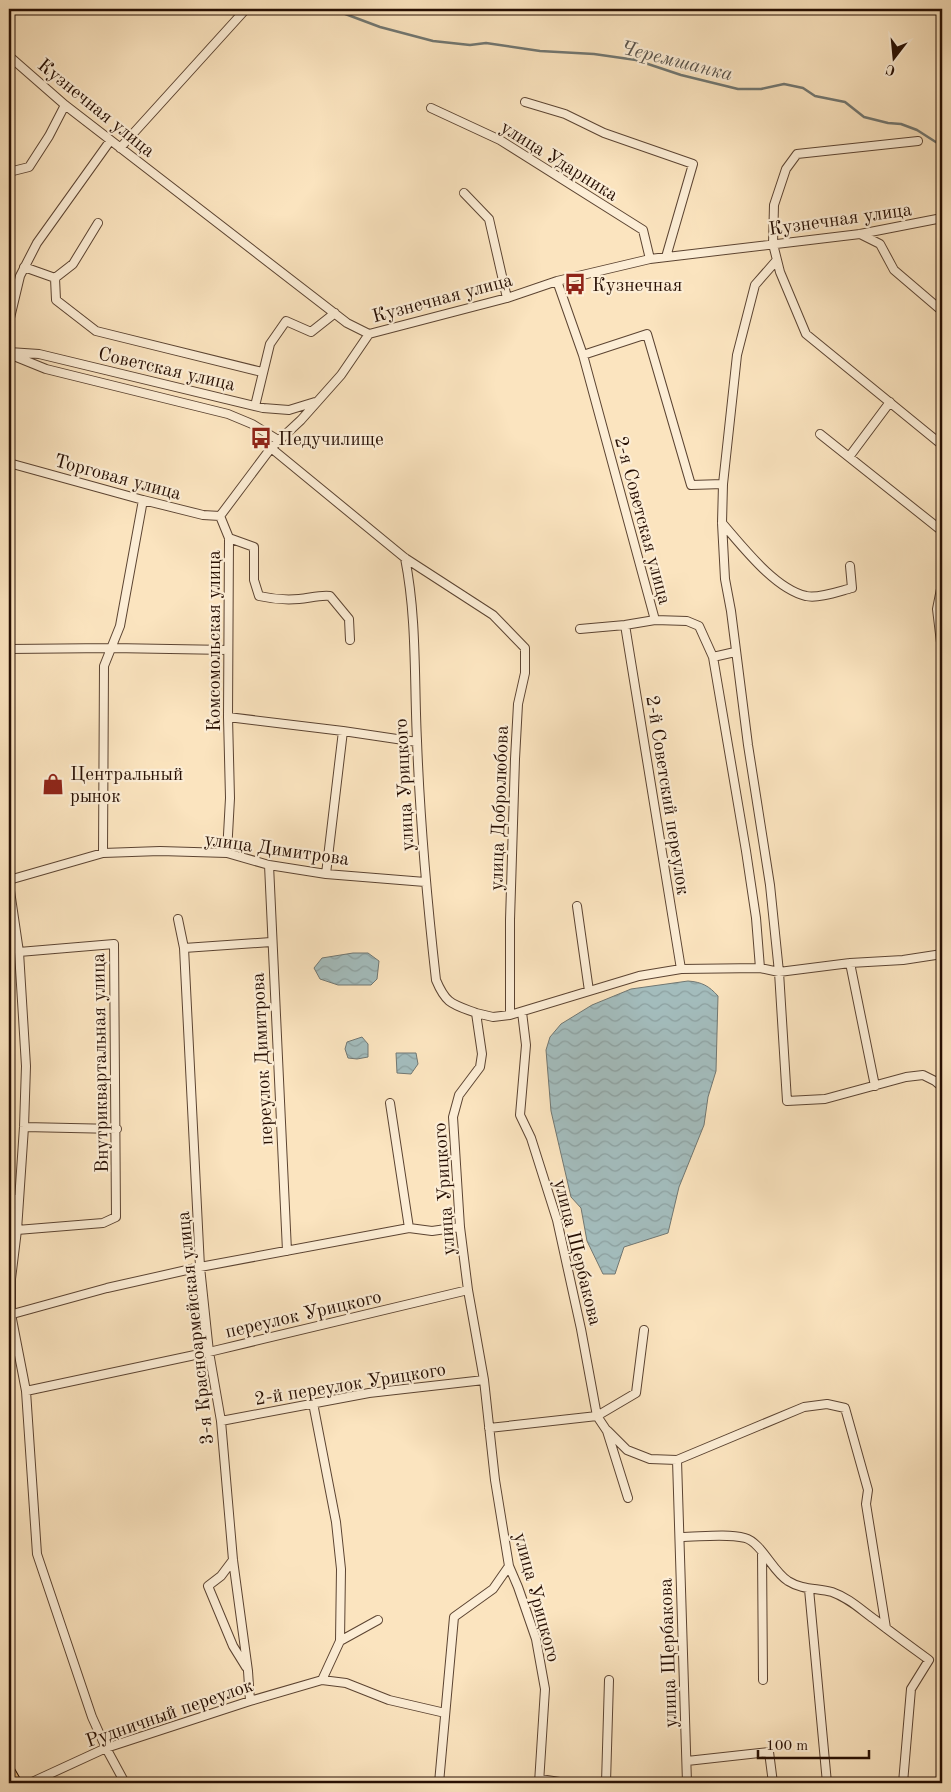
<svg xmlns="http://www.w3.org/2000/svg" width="951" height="1792" viewBox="0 0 951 1792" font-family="'Old Standard TT',serif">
<defs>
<pattern id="water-waves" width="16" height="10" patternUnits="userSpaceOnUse" patternTransform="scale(1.25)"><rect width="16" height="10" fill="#a3bcbc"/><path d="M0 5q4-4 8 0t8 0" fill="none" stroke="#8ca0a0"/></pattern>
</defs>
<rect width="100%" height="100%" fill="#fbe4bf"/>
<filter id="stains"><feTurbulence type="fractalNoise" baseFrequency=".004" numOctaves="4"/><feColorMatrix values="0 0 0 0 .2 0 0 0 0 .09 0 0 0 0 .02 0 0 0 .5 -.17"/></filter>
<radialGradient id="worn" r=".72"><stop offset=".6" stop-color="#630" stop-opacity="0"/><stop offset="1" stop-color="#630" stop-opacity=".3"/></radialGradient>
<path fill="url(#water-waves)" stroke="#717772" d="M353 953H368L379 961 377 979 371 985H338L320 979 314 968 322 958Z
M688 981C702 982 709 986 718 996L716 1071 708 1097 704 1125 679 1187 668 1233 624 1247 615 1274H603L587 1241 581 1208 571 1197 551 1111 546 1050 550 1037 561 1024 592 1005 631 989Z
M362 1037 368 1044V1057L357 1059 348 1058 345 1049 347 1042Z
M396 1053H416L418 1064 411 1074 397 1073Z"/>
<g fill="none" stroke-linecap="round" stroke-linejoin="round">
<path stroke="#717772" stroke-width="2.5" d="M336 9 340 12 380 27 433 41 470 45 486 43 540 51 594 54 636 60 681 75 738 89H761L784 84 803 88 815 96 845 102 864 117 888 123 901 124 917 130 942 146"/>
<g stroke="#5c4432" stroke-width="10">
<path id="minor" d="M9 56 65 105 347 323 369 334 507 298 557 281 650 259 860 234 942 218
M525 102 565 114 604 133 693 164 666 257
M431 108 500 140 643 230 650 259
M918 141 797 154 786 169 774 205 773 244 780 272 806 334 942 445
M120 148 246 9
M9 172 29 167 49 136 65 105
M464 193 489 219 507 298
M860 234 880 244 894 270 942 311
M776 261 755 285 737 355 723 484 722 523 725 579 731 611 748 745 770 885 779 972 787 1101 825 1099 906 1077 923 1075 935 1081 942 1087
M24 267 55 278 56 300 96 331 262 372
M55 278 73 264 98 223
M557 281 583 355 655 620 687 621 699 626 713 657 746 851 756 918 760 968
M9 322 20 276 37 243 110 141
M9 352 39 354 263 408 289 410 315 402
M9 354 46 369 228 414 252 424 278 440
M583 355 647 334 691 485 723 484
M255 406 270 344 286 321 311 332 335 313
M820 434 942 531
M271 448 405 558 493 615 525 648V673L518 704 515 759 510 920V1015
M849 457 890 402
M9 463 143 500 203 515 220 516
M722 523C743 547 775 589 806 596 818 599 840 591 852 588L850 566
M229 538 254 547V580L259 596C272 599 286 600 299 599 310 598 319 595 330 596L349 619 350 640
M405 558C417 618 414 680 417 741 420 821 427 900 436 980 446 1004 452 1004 476 1013L482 1054 480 1067 459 1095 453 1117 460 1227 468 1290 484 1380 495 1480 509 1566 518 1587 536 1639 545 1689 539 1783
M942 584 937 609 942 651
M625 625 681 969
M580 629 625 625 655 620
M9 649 112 648 228 650
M713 657 735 652
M228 717 343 731 417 742
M103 853 104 666 120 626 143 500
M227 853 230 798 228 717 229 538 220 516 271 448 301 420 341 375 369 334
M269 865 287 1251
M326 874 343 731
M9 880 103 853 160 851 227 853 269 865 326 874 425 882
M9 884 19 952 26 1066 24 1127 17 1230 11 1279V1314L26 1391 37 1554 92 1717 106 1748 125 1783
M577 906 589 991
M178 919 184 948
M850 963 875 1086
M522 1012 526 1045 520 1115 531 1138 557 1220 581 1329 597 1416 607 1431 628 1498
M476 1013 493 1017 510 1015 639 976 681 969 760 968 779 972 850 963 903 960 942 954
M390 1103 409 1228
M24 1127 117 1129
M9 1199H19
M17 1230 103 1223 116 1217 114 944 19 952
M9 1315 107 1288 200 1267 409 1228 432 1231 460 1227
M26 1391 209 1352 468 1290
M313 1403 336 1522 341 1569 340 1641 322 1680
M221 1421 369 1393 484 1380
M489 1428 597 1416 636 1393 644 1330
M608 1431 627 1450 650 1459 677 1460 804 1407 827 1404 845 1408 868 1490 866 1504 886 1628
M677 1460 687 1783
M680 1537C700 1537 726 1533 745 1538 761 1542 773 1572 788 1581 802 1590 818 1588 832 1592 849 1598 860 1609 874 1619 892 1633 910 1646 929 1660L911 1689 903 1783
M762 1552 763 1680
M233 1560 221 1576 208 1586 233 1646 246 1667
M809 1589 827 1783
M340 1641 378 1620
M250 1701 248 1671 233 1560 221 1421 209 1352 200 1267 184 948 271 942
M687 1761 769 1752 773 1783
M540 1779 566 1783
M30 1783 106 1748 250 1701 322 1680 346 1683 389 1700 445 1713
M439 1783 454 1617 493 1589 509 1566
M606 1783 609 1680"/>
</g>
<g stroke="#270f03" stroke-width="11">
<path id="major" d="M9 1769 17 1783"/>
</g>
<use href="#minor" stroke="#fcedd5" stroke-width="8"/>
<use href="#major" stroke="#eec280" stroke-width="9"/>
</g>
<defs>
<g id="bus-bare" transform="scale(1.725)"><path d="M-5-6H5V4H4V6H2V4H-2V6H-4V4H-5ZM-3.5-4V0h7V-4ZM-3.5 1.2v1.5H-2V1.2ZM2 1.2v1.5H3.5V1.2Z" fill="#8f2418" stroke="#fcedd5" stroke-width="2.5" paint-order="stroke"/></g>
<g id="shop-bare" transform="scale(1.725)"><path d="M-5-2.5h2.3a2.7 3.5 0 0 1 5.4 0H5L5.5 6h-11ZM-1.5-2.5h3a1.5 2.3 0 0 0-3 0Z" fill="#8f2418" stroke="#fcedd5" stroke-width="2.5" paint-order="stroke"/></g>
</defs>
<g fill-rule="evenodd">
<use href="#bus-bare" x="575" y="284"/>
<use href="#bus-bare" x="261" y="438"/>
<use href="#shop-bare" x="53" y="784"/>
</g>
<g text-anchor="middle" stroke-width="4.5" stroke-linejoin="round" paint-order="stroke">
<g font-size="19" fill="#270f03" stroke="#fcedd5">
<text transform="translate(97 107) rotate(39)" y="7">Кузнечная улица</text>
<text transform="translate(560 160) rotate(32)" y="7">улица Ударника</text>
<text transform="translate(840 218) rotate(-8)" y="7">Кузнечная улица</text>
<text transform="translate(442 297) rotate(-15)" y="7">Кузнечная улица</text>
<text transform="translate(167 368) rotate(13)" y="7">Советская улица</text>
<text transform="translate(118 476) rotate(15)" y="7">Торговая улица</text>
<text transform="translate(644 520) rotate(75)" y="7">2-я Советская улица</text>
<text transform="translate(213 641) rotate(-90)" y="7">Комсомольская улица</text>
<text transform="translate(403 785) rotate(-93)" y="7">улица Урицкого</text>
<text transform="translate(669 795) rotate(81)" y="7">2-й Советский переулок</text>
<text transform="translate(498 808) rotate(-88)" y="7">улица Добролюбова</text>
<text transform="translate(277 848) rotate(8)" y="7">улица Димитрова</text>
<text transform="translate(261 1059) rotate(-93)" y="7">переулок Димитрова</text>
<text transform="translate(99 1063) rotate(-91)" y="7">Внутриквартальная улица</text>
<text transform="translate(443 1189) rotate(-94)" y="7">улица Урицкого</text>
<text transform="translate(579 1252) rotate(76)" y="7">улица Щербакова</text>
<text transform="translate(303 1313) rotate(-13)" y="7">переулок Урицкого</text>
<text transform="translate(194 1328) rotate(-96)" y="7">3-я Красноармейская улица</text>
<text transform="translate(350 1383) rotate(-9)" y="7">2-й переулок Урицкого</text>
<text transform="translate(538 1597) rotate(75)" y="7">улица Урицкого</text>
<text transform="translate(667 1653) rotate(-92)" y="7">улица Щербакова</text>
<text transform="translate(169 1712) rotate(-19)" y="7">Рудничный переулок</text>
</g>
<g font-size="19" fill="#270f03" stroke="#fcedd5" text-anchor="start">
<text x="592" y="291">Кузнечная</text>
<text x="278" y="445">Педучилище</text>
<text x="70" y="780">Центральный<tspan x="70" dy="22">рынок</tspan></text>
</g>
<g font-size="20" font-style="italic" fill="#59544d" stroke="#fcedd5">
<text transform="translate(677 60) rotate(14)" y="7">Черемшанка</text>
</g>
</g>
<rect width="951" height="1792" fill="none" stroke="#fbe4bf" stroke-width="30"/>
<rect x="10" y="10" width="931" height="1772" fill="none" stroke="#270f03" stroke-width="2.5"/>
<rect x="15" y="15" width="921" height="1762" fill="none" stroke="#270f03"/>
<g transform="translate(894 58) rotate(196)" stroke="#fcedd5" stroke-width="4" paint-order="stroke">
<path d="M0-4L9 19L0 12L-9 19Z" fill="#270f03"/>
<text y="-8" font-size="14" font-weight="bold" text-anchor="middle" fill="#270f03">С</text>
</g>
<path d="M758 1750v8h111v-8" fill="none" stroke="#270f03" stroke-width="2.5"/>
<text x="766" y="1750" font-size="15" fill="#270f03" stroke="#fcedd5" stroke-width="4" paint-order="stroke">100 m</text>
<rect width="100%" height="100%" filter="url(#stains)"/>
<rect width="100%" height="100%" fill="url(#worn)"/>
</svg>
